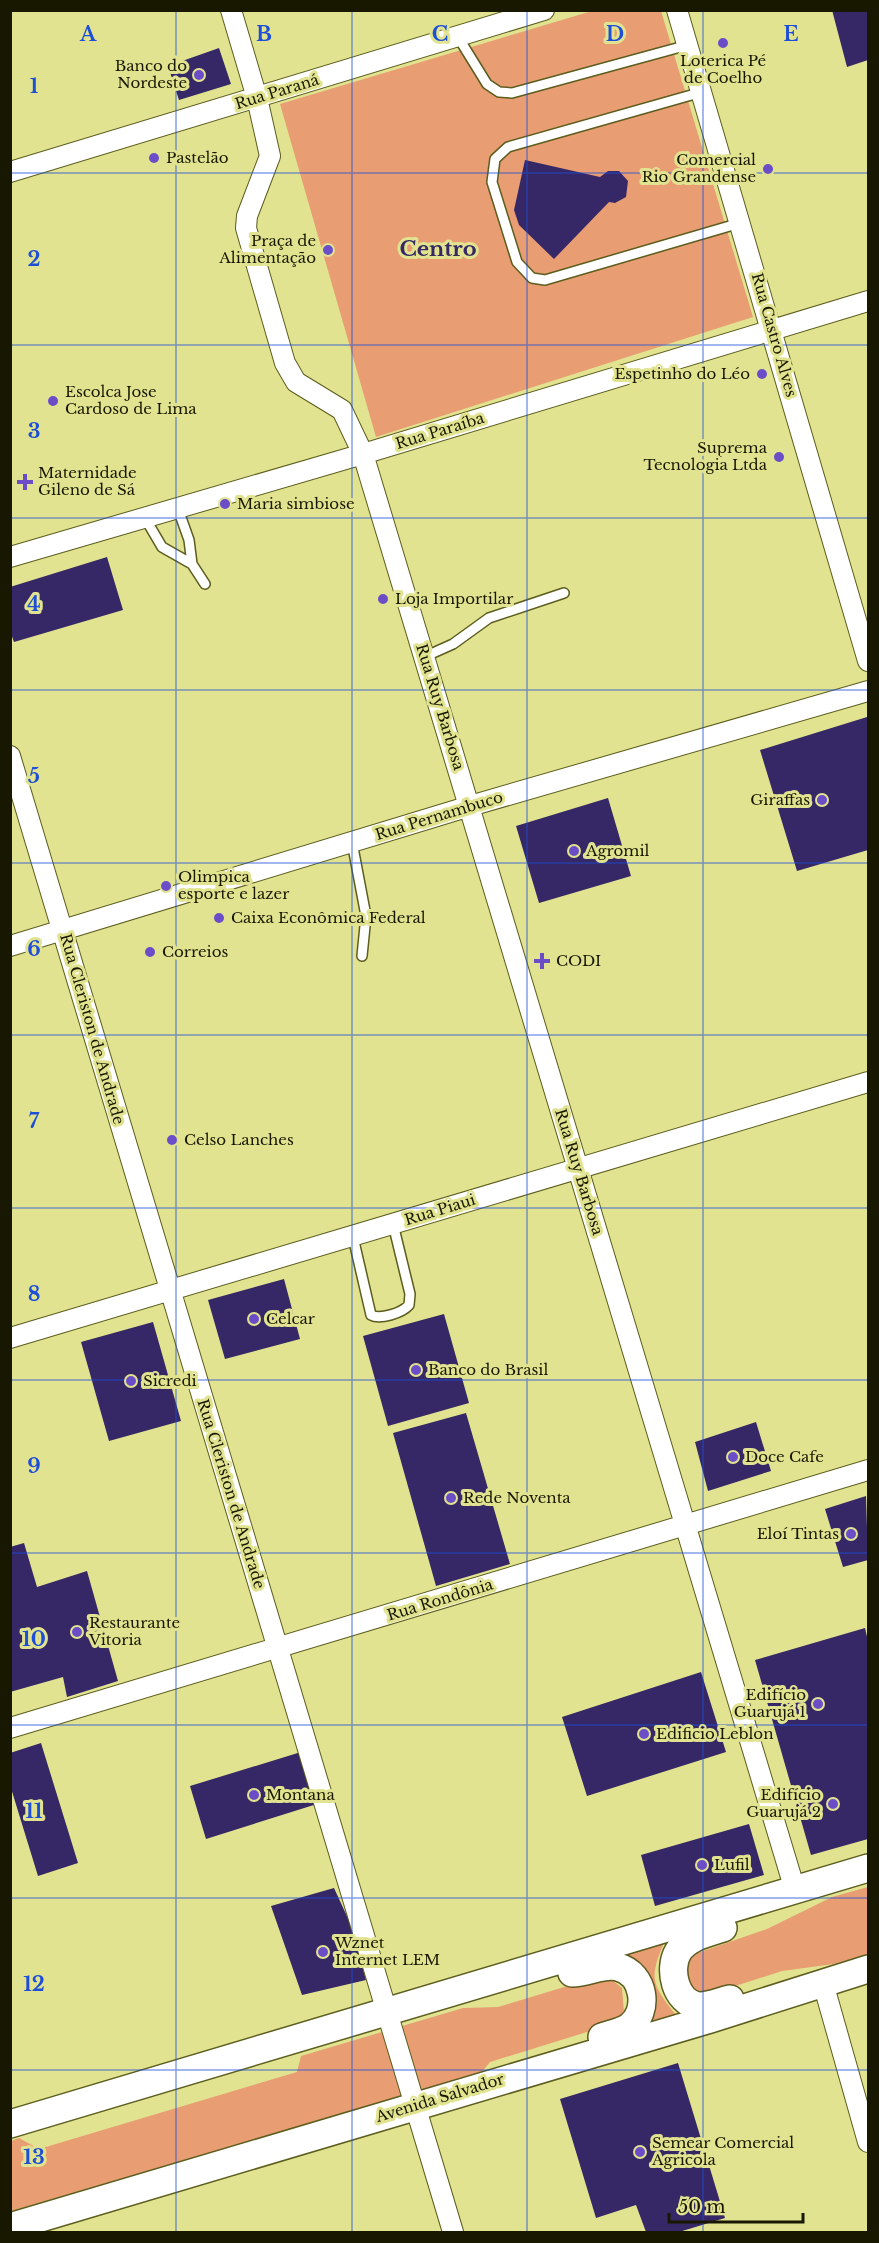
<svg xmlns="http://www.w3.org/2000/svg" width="879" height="2243" viewBox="0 0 879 2243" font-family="'Libre Baskerville',serif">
<rect width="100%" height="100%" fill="#e1e390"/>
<path fill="#e89d73" d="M592 11H661L753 317 376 437 280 104Z
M868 1887V1954L834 1964 782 1971 704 1996 685 1986 686 1957 767 1929 832 1897Z
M666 1938C649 1978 650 1982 676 2015L648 2023 615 1954Z
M607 1976 622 1988 624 2013 603 2027 490 2062 481 2073 11 2211V2141L19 2138 39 2149 297 2072 301 2056 463 2008 498 2007 594 1978Z"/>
<path fill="#362866" d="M832 10H868V60L847 67Z
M219 48 231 84 179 100 168 66Z
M525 160 600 177 608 171H619L628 181 626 197 615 203 609 202 554 259 519 225 514 210Z
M107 557 123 610 14 642 10 631V587Z
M867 717 868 850 797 871 760 750Z
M608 798 631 876 539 903 516 826Z
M284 1279 300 1339 225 1359 208 1300Z
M444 1314 469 1403 388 1426 363 1336Z
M153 1322 181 1421 109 1441 81 1342Z
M466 1413 510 1564 436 1586 393 1433Z
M756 1422 771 1471 708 1491 695 1442Z
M866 1496 868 1560 843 1567 825 1509Z
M24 1543 37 1587 87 1571 118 1681 67 1697 63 1677 10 1692V1547Z
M865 1628 868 1641V1839L811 1855 755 1660Z
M701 1672 726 1752 587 1796 562 1717Z
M41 1743 78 1863 38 1876 10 1785V1753Z
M301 1752 317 1804 206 1839 190 1786Z
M749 1824 764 1875 655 1906 641 1855Z
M334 1888 351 1925 366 1980 302 1995 271 1906Z
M678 2063 725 2218 679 2232H646L636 2205 596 2218 560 2099Z"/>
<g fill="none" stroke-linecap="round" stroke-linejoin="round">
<g stroke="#5c5d1e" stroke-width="12">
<path id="lane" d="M458 37 487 84 499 92 512 93 688 45
M702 92 508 147 495 159 492 182 517 262 532 278 545 280 740 223
M178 509 189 540 192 564
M145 518 162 547 192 564 205 584
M424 657 453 644 489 618 564 593
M352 842 366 916 362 956
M353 1237 371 1315C380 1320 402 1313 409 1305L410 1294 393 1224"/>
</g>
<g stroke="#5c5d1e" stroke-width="22">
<path id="street" d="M231 10 257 98 270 156 247 216 246 228 285 363 296 382 342 410 363 454 795 1890
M677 10 868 661
M10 172 544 10
M10 557 363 454 868 301
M10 756 453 2232
M10 946 470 806 868 691
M10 1338 868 1082
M10 1728 868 1470
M823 1983 868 2142"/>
</g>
<g stroke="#5c5d1e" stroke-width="30">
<path id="secondary" d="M723 1928C708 1933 687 1937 678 1952 668 1969 675 2002 698 2006 707 2007 721 2001 730 1999
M572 1973C588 1973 603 1963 618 1967 645 1974 650 2012 629 2027 622 2032 610 2034 602 2037
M10 2124 868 1868
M10 2227 710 2019 868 1969"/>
</g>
<use href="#lane" stroke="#fff" stroke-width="9"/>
<use href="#street" stroke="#fff" stroke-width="20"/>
<use href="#secondary" stroke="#fff" stroke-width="27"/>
</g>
<path fill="none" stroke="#1d4ed8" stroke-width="1.5" stroke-opacity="0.55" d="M176 10V2232M352 10V2232M527 10V2232M703 10V2232M10 173H868M10 345H868M10 518H868M10 690H868M10 863H868M10 1035H868M10 1208H868M10 1380H868M10 1553H868M10 1725H868M10 1898H868M10 2070H868"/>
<g fill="#6b4ec7" stroke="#e1e390" stroke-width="2">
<circle cx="723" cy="43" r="6"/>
<circle cx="199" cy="75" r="6"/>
<circle cx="154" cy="158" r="6"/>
<circle cx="768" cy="169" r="6"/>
<circle cx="328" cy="250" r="6"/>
<circle cx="762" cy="374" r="6"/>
<circle cx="53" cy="401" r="6"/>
<circle cx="779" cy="457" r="6"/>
<path d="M22 473h6v6h6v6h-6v6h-6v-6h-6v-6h6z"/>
<circle cx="225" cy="504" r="6"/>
<circle cx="383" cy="599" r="6"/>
<circle cx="822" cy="800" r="6"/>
<circle cx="574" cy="851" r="6"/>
<circle cx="166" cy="886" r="6"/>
<circle cx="219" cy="918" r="6"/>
<circle cx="150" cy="952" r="6"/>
<path d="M539 952h6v6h6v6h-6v6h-6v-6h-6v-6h6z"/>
<circle cx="172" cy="1140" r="6"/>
<circle cx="254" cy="1319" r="6"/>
<circle cx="416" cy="1370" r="6"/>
<circle cx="131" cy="1381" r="6"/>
<circle cx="733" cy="1457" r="6"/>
<circle cx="451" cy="1498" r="6"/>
<circle cx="851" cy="1534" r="6"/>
<circle cx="77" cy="1632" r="6"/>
<circle cx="818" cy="1704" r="6"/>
<circle cx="644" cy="1734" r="6"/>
<circle cx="254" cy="1795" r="6"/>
<circle cx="833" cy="1804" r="6"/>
<circle cx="702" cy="1865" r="6"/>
<circle cx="323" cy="1952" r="6"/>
<circle cx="640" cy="2152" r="6"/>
</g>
<g text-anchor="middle" stroke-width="6" stroke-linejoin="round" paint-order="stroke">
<g font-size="15" fill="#181801" stroke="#e1e390" text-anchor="start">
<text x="723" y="66" text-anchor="middle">Loterica Pé<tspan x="723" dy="17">de Coelho</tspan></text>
<text x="187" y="71" text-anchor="end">Banco do<tspan x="187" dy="17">Nordeste</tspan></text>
<text x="166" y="163">Pastelão</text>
<text x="756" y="165" text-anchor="end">Comercial<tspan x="756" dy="17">Rio Grandense</tspan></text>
<text x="316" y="246" text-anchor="end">Praça de<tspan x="316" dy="17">Alimentação</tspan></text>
<text x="750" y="379" text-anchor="end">Espetinho do Léo</text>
<text x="65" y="397">Escolca Jose<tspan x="65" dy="17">Cardoso de Lima</tspan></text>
<text x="767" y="453" text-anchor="end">Suprema<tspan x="767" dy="17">Tecnologia Ltda</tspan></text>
<text x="38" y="478">Maternidade<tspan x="38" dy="17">Gileno de Sá</tspan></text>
<text x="237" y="509">Maria simbiose</text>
<text x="395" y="604">Loja Importilar</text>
<text x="810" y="805" text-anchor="end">Giraffas</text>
<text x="586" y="856">Agromil</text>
<text x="178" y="882">Olimpica<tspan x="178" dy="17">esporte e lazer</tspan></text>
<text x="231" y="923">Caixa Econômica Federal</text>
<text x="162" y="957">Correios</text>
<text x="556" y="966">CODI</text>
<text x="184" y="1145">Celso Lanches</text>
<text x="266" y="1324">Celcar</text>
<text x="428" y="1375">Banco do Brasil</text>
<text x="143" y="1386">Sicredi</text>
<text x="745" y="1462">Doce Cafe</text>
<text x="463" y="1503">Rede Noventa</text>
<text x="839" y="1539" text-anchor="end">Eloí Tintas</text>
<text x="89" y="1628">Restaurante<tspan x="89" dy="17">Vitoria</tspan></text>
<text x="806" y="1700" text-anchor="end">Edifício<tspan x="806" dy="17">Guarujá 1</tspan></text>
<text x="656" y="1739">Edificio Leblon</text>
<text x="266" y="1800">Montana</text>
<text x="821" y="1800" text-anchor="end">Edifício<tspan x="821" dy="17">Guarujá 2</tspan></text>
<text x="714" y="1870">Lufil</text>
<text x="335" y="1948">Wznet<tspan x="335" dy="17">Internet LEM</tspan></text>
<text x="652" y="2148">Semear Comercial<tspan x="652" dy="17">Agricola</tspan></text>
</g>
<g font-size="15" fill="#181801" stroke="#e1e390">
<text transform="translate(277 92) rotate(-17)" y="5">Rua Paraná</text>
<text transform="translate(774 335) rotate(74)" y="5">Rua Castro Alves</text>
<text transform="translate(440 431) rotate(-17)" y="5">Rua Paraíba</text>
<text transform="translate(440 707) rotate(73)" y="5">Rua Ruy Barbosa</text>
<text transform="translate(439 816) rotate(-17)" y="5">Rua Pernambuco</text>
<text transform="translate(92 1029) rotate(74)" y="5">Rua Cleriston de Andrade</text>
<text transform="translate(579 1172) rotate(73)" y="5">Rua Ruy Barbosa</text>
<text transform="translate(440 1210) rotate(-17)" y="5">Rua Piaui</text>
<text transform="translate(231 1494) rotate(73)" y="5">Rua Cleriston de Andrade</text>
<text transform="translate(440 1600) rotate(-17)" y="5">Rua Rondônia</text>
<text transform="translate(440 2098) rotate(-17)" y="5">Avenida Salvador</text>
</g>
<g font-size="21" font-weight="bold" fill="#352864" stroke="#e1e390">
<text x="438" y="256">Centro</text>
</g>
</g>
<g font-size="20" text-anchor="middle" font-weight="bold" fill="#1d4ed8" stroke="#e1e390" stroke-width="6" stroke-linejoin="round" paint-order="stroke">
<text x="88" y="41">A</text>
<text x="264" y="41">B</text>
<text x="440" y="41">C</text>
<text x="615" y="41">D</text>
<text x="791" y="41">E</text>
<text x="34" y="93">1</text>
<text x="34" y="266">2</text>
<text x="34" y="438">3</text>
<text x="34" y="611">4</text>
<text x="34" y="783">5</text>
<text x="34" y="956">6</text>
<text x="34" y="1128">7</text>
<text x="34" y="1301">8</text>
<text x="34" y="1473">9</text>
<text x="34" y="1646">10</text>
<text x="34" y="1818">11</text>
<text x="34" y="1991">12</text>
<text x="34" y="2164">13</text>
</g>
<rect width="879" height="2243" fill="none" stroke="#181801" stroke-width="24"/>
<path d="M669 2213v9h134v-9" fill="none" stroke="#181801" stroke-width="3"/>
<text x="678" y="2213" font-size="18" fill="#181801" stroke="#e1e390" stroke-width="4.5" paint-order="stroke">50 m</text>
</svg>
